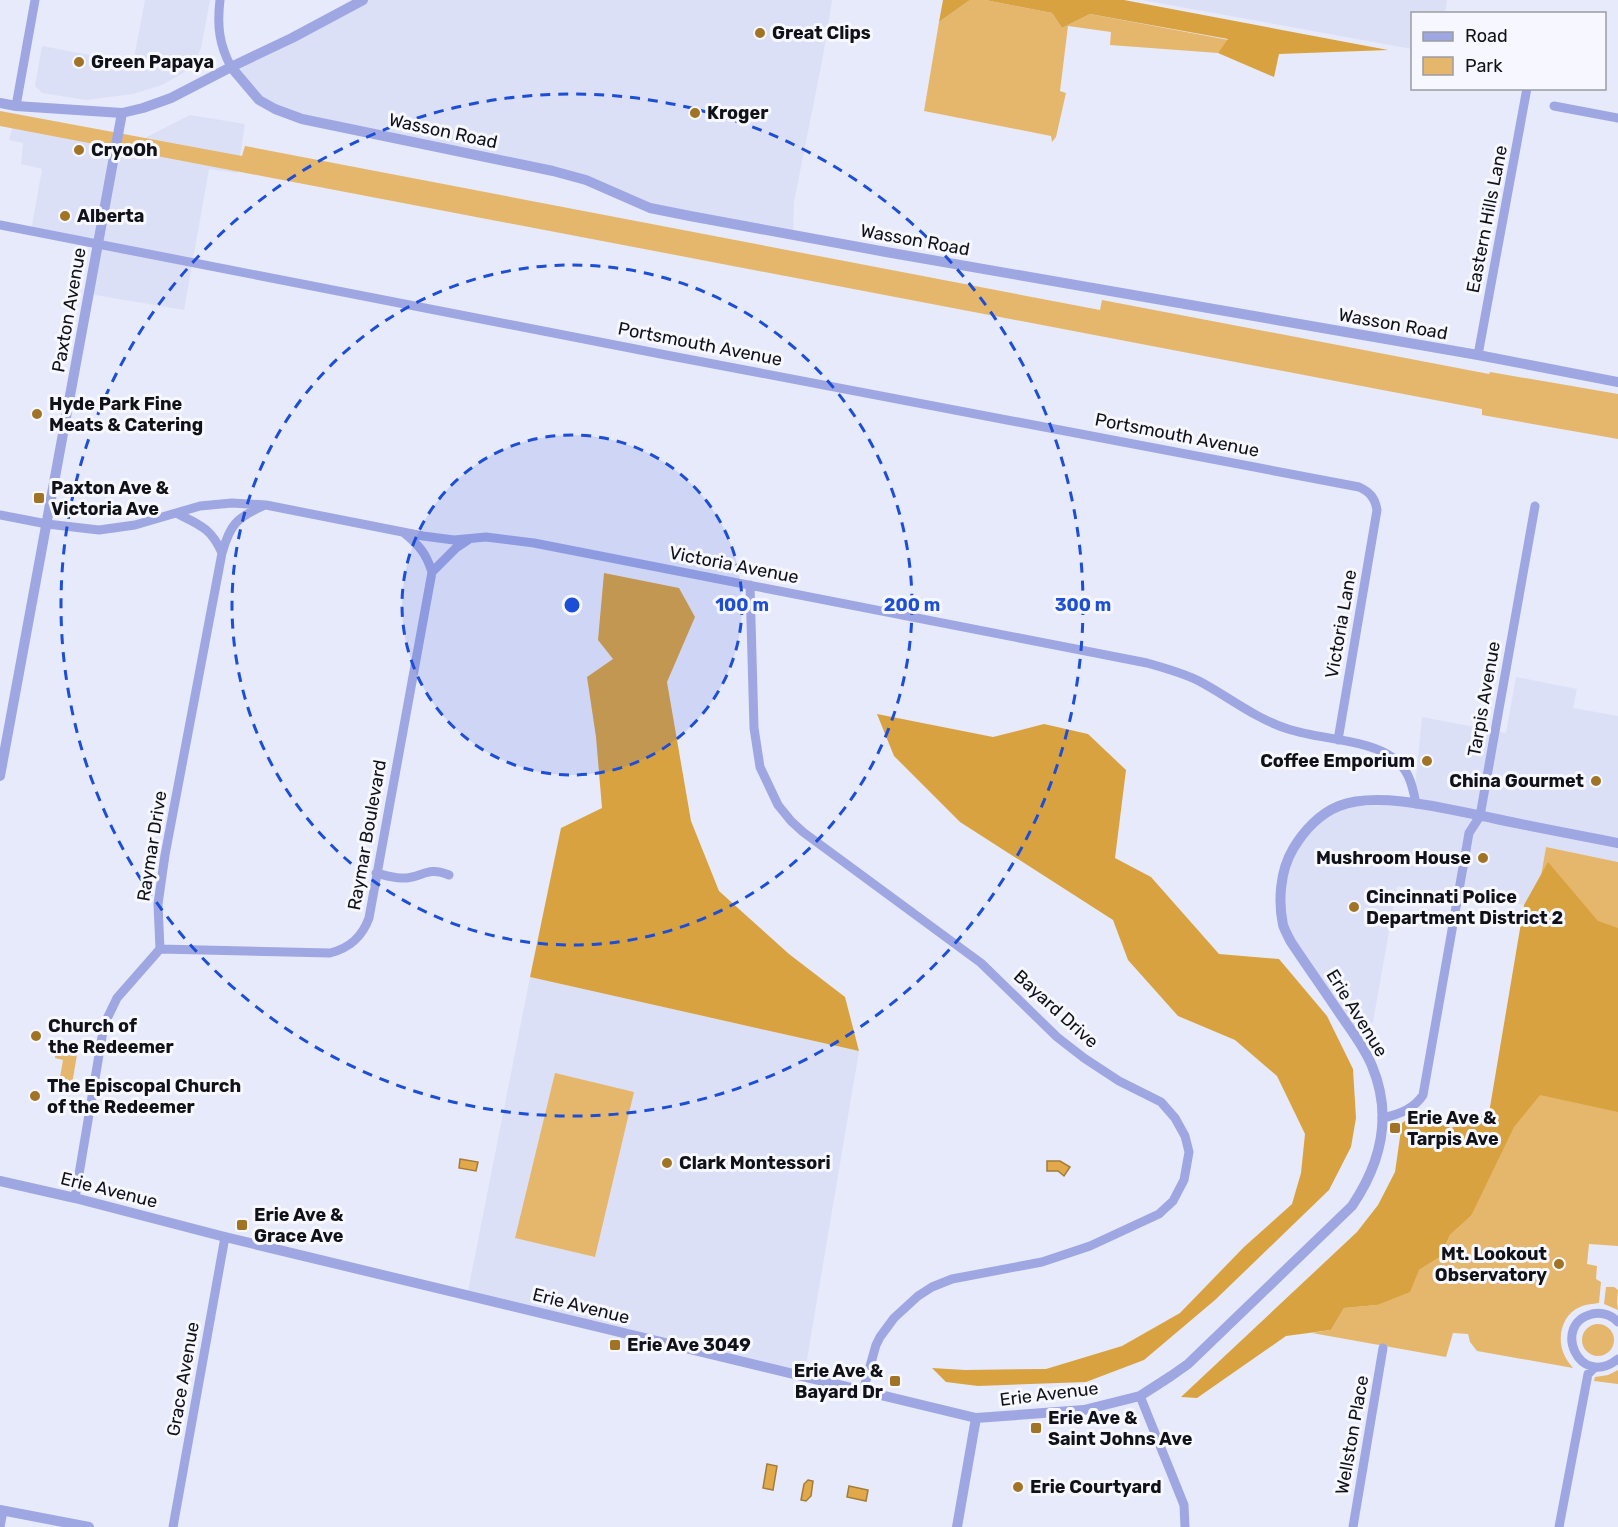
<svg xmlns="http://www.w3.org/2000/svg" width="1618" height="1527" viewBox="0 0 1618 1527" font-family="Rubik,sans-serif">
<rect width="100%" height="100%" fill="#e7eafa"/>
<path fill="#dce0f7" d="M145 0H210L201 48 193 67 162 85 133 94 86 100 42 93 35 86 42 46 133 63Z
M363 0H832L823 56 794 202 793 235 650 208 586 180 275 109 231 67Z
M1142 0H1447L1445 13 1412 14V49Z
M190 115 245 124 237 173 209 169 184 310 89 294 98 244 31 231 42 169 21 164 23 143 9 140 15 119 139 141Z
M1516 677 1577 689 1573 708 1618 716V862L1546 847 1536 907 1469 895H1448L1397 886 1373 1022 1354 1035 1291 942 1281 889 1301 836 1338 807 1415 804V787L1422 717 1506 733Z
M530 977 859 1051 804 1377 467 1296Z"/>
<path fill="#e5b76c" d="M970 0H985L1052 13 1062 28 1090 14 1229 40 1218 53 1110 45 1111 32 1068 26 1060 91 1066 93 1056 137 1052 142 1051 136 924 111 939 22Z
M0 111 242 156 245 146 1100 310 1102 300 1489 374 1490 372 1618 394V439L1482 415V409L0 126Z
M1546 847 1618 862V1246L1589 1244 1587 1264 1597 1266 1596 1279 1601 1282 1599 1303C1593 1304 1586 1304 1580 1307 1563 1314 1557 1335 1563 1352 1565 1358 1569 1363 1573 1368L1477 1351 1470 1342 1468 1334 1453 1333 1446 1357 1312 1333 1331 1330 1344 1308 1377 1305 1419 1270 1440 1257 1450 1235 1471 1216 1496 1137Z
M56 1050 77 1055 72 1084 59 1083 63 1060 55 1058Z
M555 1073 634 1092 595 1257 515 1238Z
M1606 1287H1614L1618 1290 1617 1302 1618 1310 1604 1304Z
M1582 1340a16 16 0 1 1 32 0a16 16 0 1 1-32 0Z
M1618 1370V1384L1594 1381 1595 1377 1608 1375Z"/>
<path fill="#d9a240" d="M943 0H970L939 22Z
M985 0H1124L1388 50 1279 54 1274 77 1218 53 1228 39 1090 14 1062 28 1052 13Z
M604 573 679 588 695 617 667 682 691 821 719 891 789 954 845 997 859 1051 530 977 561 828 602 808 596 737 587 677 613 659 598 640Z
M877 714 993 737 1044 724 1088 734 1126 770 1115 858 1151 877 1219 954 1279 959 1327 1016 1353 1069 1356 1118 1351 1147 1329 1190 1215 1300 1144 1360 1086 1382 978 1386 946 1382 932 1368 965 1370 1046 1369 1122 1346 1180 1313 1244 1247 1292 1204 1301 1173 1305 1134 1277 1076 1235 1040 1178 1016 1128 960 1113 920 960 822 894 756Z
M1548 862 1598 921 1618 928V1112L1540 1095 1514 1127 1471 1216 1450 1235 1440 1257 1419 1270 1410 1292 1377 1305 1344 1308 1331 1330 1286 1336 1197 1398 1181 1397 1357 1232 1378 1205 1395 1172 1402 1123 1416 1114 1451 1128 1489 1113 1524 905Z"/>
<path fill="#e1a949" stroke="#a37c3a" stroke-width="1.5" d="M460 1159 478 1162 476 1171 459 1168Z
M1047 1161H1060L1070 1167 1064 1176 1058 1171H1047Z
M767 1464 777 1466 773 1490 763 1488Z
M808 1480 813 1481 811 1496 806 1501 801 1500 804 1484Z
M849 1486 868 1490 866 1501 847 1497Z"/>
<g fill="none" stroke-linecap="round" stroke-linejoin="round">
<path stroke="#9fa7e2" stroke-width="9" d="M220 0C217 26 219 44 231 67
M16 106 35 0
M1554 106 1618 118
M0 225 666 355 1359 487C1370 492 1375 498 1377 510L1338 740
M1478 355 1527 88
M176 513C200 525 211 528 222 553
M0 515 47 524 99 530 135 525 200 506 232 503 266 505 423 536 454 540 486 537 534 543 1147 663C1165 668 1183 673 1199 681 1229 697 1256 719 1288 729 1318 739 1360 739 1387 754 1408 766 1412 782 1416 804
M432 572 456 548 468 540
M750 585 754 728 760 767 778 805 791 821 803 832 981 963 1057 1037 1084 1058 1119 1081 1161 1102 1175 1118 1185 1136 1189 1152 1184 1180 1173 1201 1159 1214 1090 1246 1042 1262 952 1279 932 1287 918 1296 894 1318 880 1337 876 1345 863 1391
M376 873C384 875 393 878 401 878 422 879 426 865 449 875
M160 949 330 953C350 948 362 937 369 918L432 572C426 553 419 545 403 532
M1382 1118C1398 1115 1414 1109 1423 1095L1469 833 1480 816 1535 506
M75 1198 104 1025 117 998 160 949 158 904 165 855 222 553C230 525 236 518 263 506
M1618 1322C1611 1315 1602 1312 1592 1314 1551 1324 1579 1390 1618 1359
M1140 1396 1184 1505 1185 1527
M0 1527 3 1511
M173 1527 225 1237
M1353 1527 1383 1348
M1559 1527 1588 1374 1595 1367"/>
<path stroke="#9fa7e2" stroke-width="10" d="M231 67 259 100 275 109 302 119 553 171 586 180 650 208 690 216 886 252 1478 355 1618 382
M0 103 16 106 122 113 143 108 171 98 231 67 292 38 363 0
M0 776 122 113
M0 1181 75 1198 225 1237 976 1418 1084 1410 1140 1396 1171 1376 1188 1364 1352 1206C1381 1163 1393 1116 1372 1066 1365 1048 1351 1030 1340 1014 1324 990 1307 966 1291 942 1288 936 1285 931 1283 925 1278 901 1280 871 1293 849 1303 832 1319 814 1339 806 1378 790 1451 810 1492 818 1534 827 1576 835 1618 843
M0 1510 89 1527
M957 1527 976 1418"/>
</g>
<circle cx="572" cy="605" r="170" fill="#1d4ed8" fill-opacity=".12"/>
<g fill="none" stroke="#1d4ed8" stroke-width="3" stroke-dasharray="10 8">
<circle cx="572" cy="605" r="170"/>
<circle cx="572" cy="605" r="340"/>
<circle cx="572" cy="605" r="511"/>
</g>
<g fill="#a07424" stroke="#f7f8ff" stroke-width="2">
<circle cx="760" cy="33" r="6"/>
<circle cx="79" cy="62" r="6"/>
<circle cx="695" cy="113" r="6"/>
<circle cx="79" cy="150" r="6"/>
<circle cx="65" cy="216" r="6"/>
<circle cx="37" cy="414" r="6"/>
<rect x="33" y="492" width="12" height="12" rx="3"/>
<circle cx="1427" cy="761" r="6"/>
<circle cx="1596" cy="781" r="6"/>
<circle cx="1483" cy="858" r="6"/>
<circle cx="1354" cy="907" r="6"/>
<circle cx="36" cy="1036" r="6"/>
<circle cx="35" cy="1096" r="6"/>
<rect x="1389" y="1122" width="12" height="12" rx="3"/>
<circle cx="667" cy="1163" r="6"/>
<rect x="236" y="1219" width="12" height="12" rx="3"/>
<circle cx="1559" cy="1264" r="6"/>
<rect x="609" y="1339" width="12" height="12" rx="3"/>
<rect x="889" y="1375" width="12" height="12" rx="3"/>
<rect x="1030" y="1422" width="12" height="12" rx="3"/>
<circle cx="1018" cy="1487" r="6"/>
</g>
<g text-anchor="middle" stroke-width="6" stroke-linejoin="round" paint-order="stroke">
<g font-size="18" font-weight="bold" fill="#111217" stroke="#f7f8ff" text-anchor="start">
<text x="772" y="39">Great Clips</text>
<text x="91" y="68">Green Papaya</text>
<text x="707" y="119">Kroger</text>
<text x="91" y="156">CryoOh</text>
<text x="77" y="222">Alberta</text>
<text x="49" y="410">Hyde Park Fine<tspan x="49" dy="21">Meats &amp; Catering</tspan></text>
<text x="51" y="494">Paxton Ave &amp;<tspan x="51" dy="21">Victoria Ave</tspan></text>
<text x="1415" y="767" text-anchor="end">Coffee Emporium</text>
<text x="1584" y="787" text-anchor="end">China Gourmet</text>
<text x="1471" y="864" text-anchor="end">Mushroom House</text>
<text x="1366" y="903">Cincinnati Police<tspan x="1366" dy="21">Department District 2</tspan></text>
<text x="48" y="1032">Church of<tspan x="48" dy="21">the Redeemer</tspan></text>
<text x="47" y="1092">The Episcopal Church<tspan x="47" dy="21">of the Redeemer</tspan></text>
<text x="1407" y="1124">Erie Ave &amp;<tspan x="1407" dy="21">Tarpis Ave</tspan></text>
<text x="679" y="1169">Clark Montessori</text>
<text x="254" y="1221">Erie Ave &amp;<tspan x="254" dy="21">Grace Ave</tspan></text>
<text x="1547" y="1260" text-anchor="end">Mt. Lookout<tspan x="1547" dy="21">Observatory</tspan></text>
<text x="627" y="1351">Erie Ave 3049</text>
<text x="883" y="1377" text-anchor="end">Erie Ave &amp;<tspan x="883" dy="21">Bayard Dr</tspan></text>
<text x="1048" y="1424">Erie Ave &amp;<tspan x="1048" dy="21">Saint Johns Ave</tspan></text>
<text x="1030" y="1493">Erie Courtyard</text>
</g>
<g font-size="18" fill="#111217" stroke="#f7f8ff">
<text transform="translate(443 131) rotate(12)" y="6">Wasson Road</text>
<text transform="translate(1487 219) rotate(-79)" y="6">Eastern Hills Lane</text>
<text transform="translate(915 240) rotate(10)" y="6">Wasson Road</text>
<text transform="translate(69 310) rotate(-80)" y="6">Paxton Avenue</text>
<text transform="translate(1393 324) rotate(10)" y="6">Wasson Road</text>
<text transform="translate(700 344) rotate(11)" y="6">Portsmouth Avenue</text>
<text transform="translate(1177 435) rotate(11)" y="6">Portsmouth Avenue</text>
<text transform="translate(734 565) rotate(11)" y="6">Victoria Avenue</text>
<text transform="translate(1341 624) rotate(-80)" y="6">Victoria Lane</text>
<text transform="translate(1484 699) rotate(-80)" y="6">Tarpis Avenue</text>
<text transform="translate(367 835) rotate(-80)" y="6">Raymar Boulevard</text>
<text transform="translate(152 846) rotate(-81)" y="6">Raymar Drive</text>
<text transform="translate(1056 1009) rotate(42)" y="6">Bayard Drive</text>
<text transform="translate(1357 1013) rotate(58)" y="6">Erie Avenue</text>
<text transform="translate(109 1190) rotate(14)" y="6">Erie Avenue</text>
<text transform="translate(581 1306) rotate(14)" y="6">Erie Avenue</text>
<text transform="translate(183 1379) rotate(-80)" y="6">Grace Avenue</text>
<text transform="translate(1049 1394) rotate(-7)" y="6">Erie Avenue</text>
<text transform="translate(1352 1435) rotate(-80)" y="6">Wellston Place</text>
</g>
</g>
<circle cx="572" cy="605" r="9" fill="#1d4ed8" stroke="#f7f8ff" stroke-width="3"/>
<g font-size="18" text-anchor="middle" font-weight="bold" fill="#1d4ed8" stroke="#f7f8ff" stroke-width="6" stroke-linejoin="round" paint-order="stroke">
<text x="742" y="611">100 m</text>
<text x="912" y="611">200 m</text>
<text x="1083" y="611">300 m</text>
</g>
<rect x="1411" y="12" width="195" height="78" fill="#f7f8ff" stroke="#9b9ca2" stroke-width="1.5"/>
<rect x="1423" y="32" width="30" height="9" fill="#9fa7e2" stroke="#9b9ca2" stroke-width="1.5"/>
<text x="1465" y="42" font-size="18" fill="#111217">Road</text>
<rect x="1423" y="57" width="30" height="18" fill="#e5b76c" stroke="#9b9ca2" stroke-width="1.5"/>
<text x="1465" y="72" font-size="18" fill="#111217">Park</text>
</svg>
